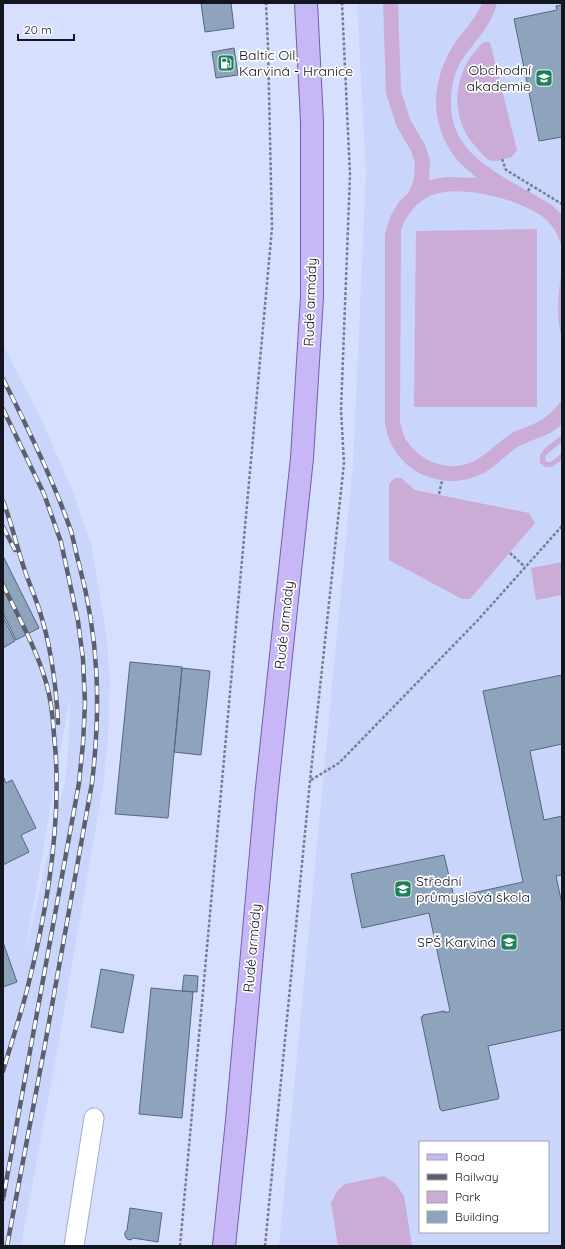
<svg xmlns="http://www.w3.org/2000/svg" width="565" height="1249" viewBox="0 0 565 1249" font-family="Quicksand,sans-serif">
<rect width="100%" height="100%" fill="#d6dffe"/>
<path fill="#cad5fb" fill-rule="evenodd" d="M357 3H562V1246H279L353 465 366 173ZM420 1142H548V1232H420Z
M3 345 42 421 71 487 91 544 106 632 110 680 108 737 103 786 57 1051 21 1246H3V1041L5 1035 3 1039ZM70 696 69 742 65 781 24 959Z"/>
<path fill="#cbacd7" d="M383 3H398L401 91 410 119 425 145 430 160 429 180 446 177 477 178C470 172 461 165 455 157 429 122 431 82 453 46 462 31 476 20 482 3H497C492 27 471 44 459 65 453 76 451 90 451 103 451 144 479 162 510 181 524 189 538 197 552 205L562 215V248C559 236 553 225 543 217 519 199 458 183 430 196 415 203 407 215 401 230L400 422C402 430 404 438 409 444 423 463 451 472 472 462 487 455 498 442 512 433 517 430 523 428 529 426 544 420 553 412 562 400V424C558 427 554 431 550 433 540 438 529 441 519 446 505 455 493 470 477 476 449 488 413 478 396 452 390 444 387 434 385 424V234L390 217 398 203 408 193 412 185 414 178 415 162 411 151 396 125 386 93Z
M484 42H490L517 150 512 157C506 158 499 161 494 161 487 161 481 153 477 148 447 118 453 69 484 42Z
M537 229V407H414L416 231Z
M562 267V339C555 313 559 292 562 267Z
M562 435V442L546 455 545 458 546 462H551L562 453V460L552 467H545L540 463C537 450 554 442 562 435Z
M395 478H401L415 490 529 513 535 523 470 599H462L389 560V484Z
M562 562V595L536 600 531 568Z
M384 1176 395 1183 404 1196 412 1246H338L331 1203 337 1191 345 1184Z"/>
<path fill="#8ea4bc" stroke="#53687e" d="M201 3H231L234 28 205 32Z
M562 5V137L539 141 514 19 557 10 556 6Z
M234 48 238 75 216 78 212 52Z
M3 556 39 628 16 640 3 613Z
M3 617 15 641 3 648Z
M130 662 182 667 168 818 115 814Z
M182 668 210 671 201 755 174 752Z
M562 675V744L530 751 544 820 562 816V875L556 876 562 904V1030L488 1046 499 1097 498 1099 442 1111 440 1109 421 1017H423V1015L445 1011V1013L450 1011 429 913 362 928 351 874 444 855 454 897 523 882 483 691Z
M3 776 6 783 12 780 36 828 21 835 29 852 3 865Z
M3 942 17 982 3 987Z
M101 969 134 975 123 1033 91 1027Z
M184 975 198 976 197 992 182 991Z
M151 988 193 992 182 1118 139 1114Z
M130 1208 162 1213 158 1242 133 1238 131 1240 127 1239 125 1236V1232L127 1230Z"/>
<g fill="none" stroke-linecap="round" stroke-linejoin="round">
<g stroke="#a2abc8" stroke-width="21">
<path id="minor" d="M74 1246 94 1118"/>
</g>
<g stroke="#715fa8" stroke-width="24">
<path id="major" d="M224 1246 237 1121 266 797 302 458 312 297V121L306 3"/>
</g>
<path stroke="#777d92" stroke-width="2.5" stroke-dasharray="3 2" stroke-linecap="butt" d="M502 159 506 170 562 204
M528 191 531 186
M439 494 442 481
M510 553 525 567
M311 780 339 763 478 620 562 526
M180 1246 272 228 268 47 266 3
M265 1246 310 781 344 463 341 410 350 175 342 3"/>
<use href="#minor" stroke="#fff" stroke-width="19"/>
<use href="#major" stroke="#c8b7f7" stroke-width="22"/>
<g stroke="#5a5f72" stroke-width="4.5">
<path id="rail" d="M3 379C28 428 53 479 71 531 74 542 76 553 79 564 99 639 101 706 92 783L44 1050 7 1246
M3 409 44 494 61 542 78 621 83 659 85 704 83 743 79 783 3 1199
M3 501C12 524 17 548 25 571 29 583 34 594 38 606 51 644 56 683 58 723
M3 527 15 550
M3 585C18 616 36 648 46 682 51 699 53 718 54 735 63 816 47 911 27 990 20 1017 11 1044 3 1071"/>
</g>
<use href="#rail" stroke="#fff" stroke-width="3" stroke-dasharray="9" stroke-linecap="butt"/>
</g>
<defs>
<g id="fuel-square" transform="scale(0.9)"><rect x="-9" y="-9" width="18" height="18" rx="4" fill="#1c8058" stroke="#fff"/><path d="M-5.5-6h7V0h2V4h1.3V-2.5L3-4.5l.8-.8L6-3V5H2.5V1h-1V6h-7ZM-4.2-4.7v3.2H.2V-4.7Z" fill="#fff"/></g>
<g id="school-square" transform="scale(0.9)"><rect x="-9" y="-9" width="18" height="18" rx="4" fill="#1c8058" stroke="#fff"/><path d="M0-5L7-2L0 1L-7-2ZM-4 1L0 2.5L4 1V4Q0 6-4 4Z" fill="#fff"/></g>
</defs>
<g fill-rule="evenodd">
<use href="#fuel-square" x="226" y="63"/>
<use href="#school-square" x="544" y="78"/>
<use href="#school-square" x="403" y="889"/>
<use href="#school-square" x="509" y="942"/>
</g>
<g text-anchor="middle" stroke-width="3.5" stroke-linejoin="round" paint-order="stroke">
<g font-size="14" fill="#131621" stroke="#fff" text-anchor="start">
<text x="239" y="60">Baltic Oil,<tspan x="239" dy="16">Karviná - Hranice</tspan></text>
<text x="531" y="75" text-anchor="end">Obchodní<tspan x="531" dy="16">akademie</tspan></text>
<text x="416" y="886">Střední<tspan x="416" dy="16">průmyslová škola</tspan></text>
<text x="496" y="947" text-anchor="end">SPŠ Karviná</text>
</g>
<g font-size="14" fill="#131621" stroke="#fff">
<text transform="translate(310 302) rotate(-88)" y="5">Rudé armády</text>
<text transform="translate(284 625) rotate(-84)" y="5">Rudé armády</text>
<text transform="translate(252 948) rotate(-85)" y="5">Rudé armády</text>
</g>
</g>
<rect width="565" height="1249" fill="none" stroke="#131621" stroke-width="8"/>
<rect x="419" y="1141" width="130" height="92" fill="#ffffff" stroke="#a1a2a6"/>
<rect x="427" y="1154" width="20" height="6" fill="#c8b7f7" stroke="#a1a2a6"/>
<text x="455" y="1161" font-size="12" fill="#131621">Road</text>
<rect x="427" y="1174" width="20" height="6" fill="#5a5f72" stroke="#a1a2a6"/>
<text x="455" y="1181" font-size="12" fill="#131621">Railway</text>
<rect x="427" y="1191" width="20" height="12" fill="#cbacd7" stroke="#a1a2a6"/>
<text x="455" y="1201" font-size="12" fill="#131621">Park</text>
<rect x="427" y="1211" width="20" height="12" fill="#8ea4bc" stroke="#a1a2a6"/>
<text x="455" y="1221" font-size="12" fill="#131621">Building</text>
<path d="M18 34v6h56v-6" fill="none" stroke="#131621" stroke-width="2"/>
<text x="24" y="34" font-size="12" fill="#131621" stroke="#ffffff" stroke-width="3" paint-order="stroke">20 m</text>
</svg>
